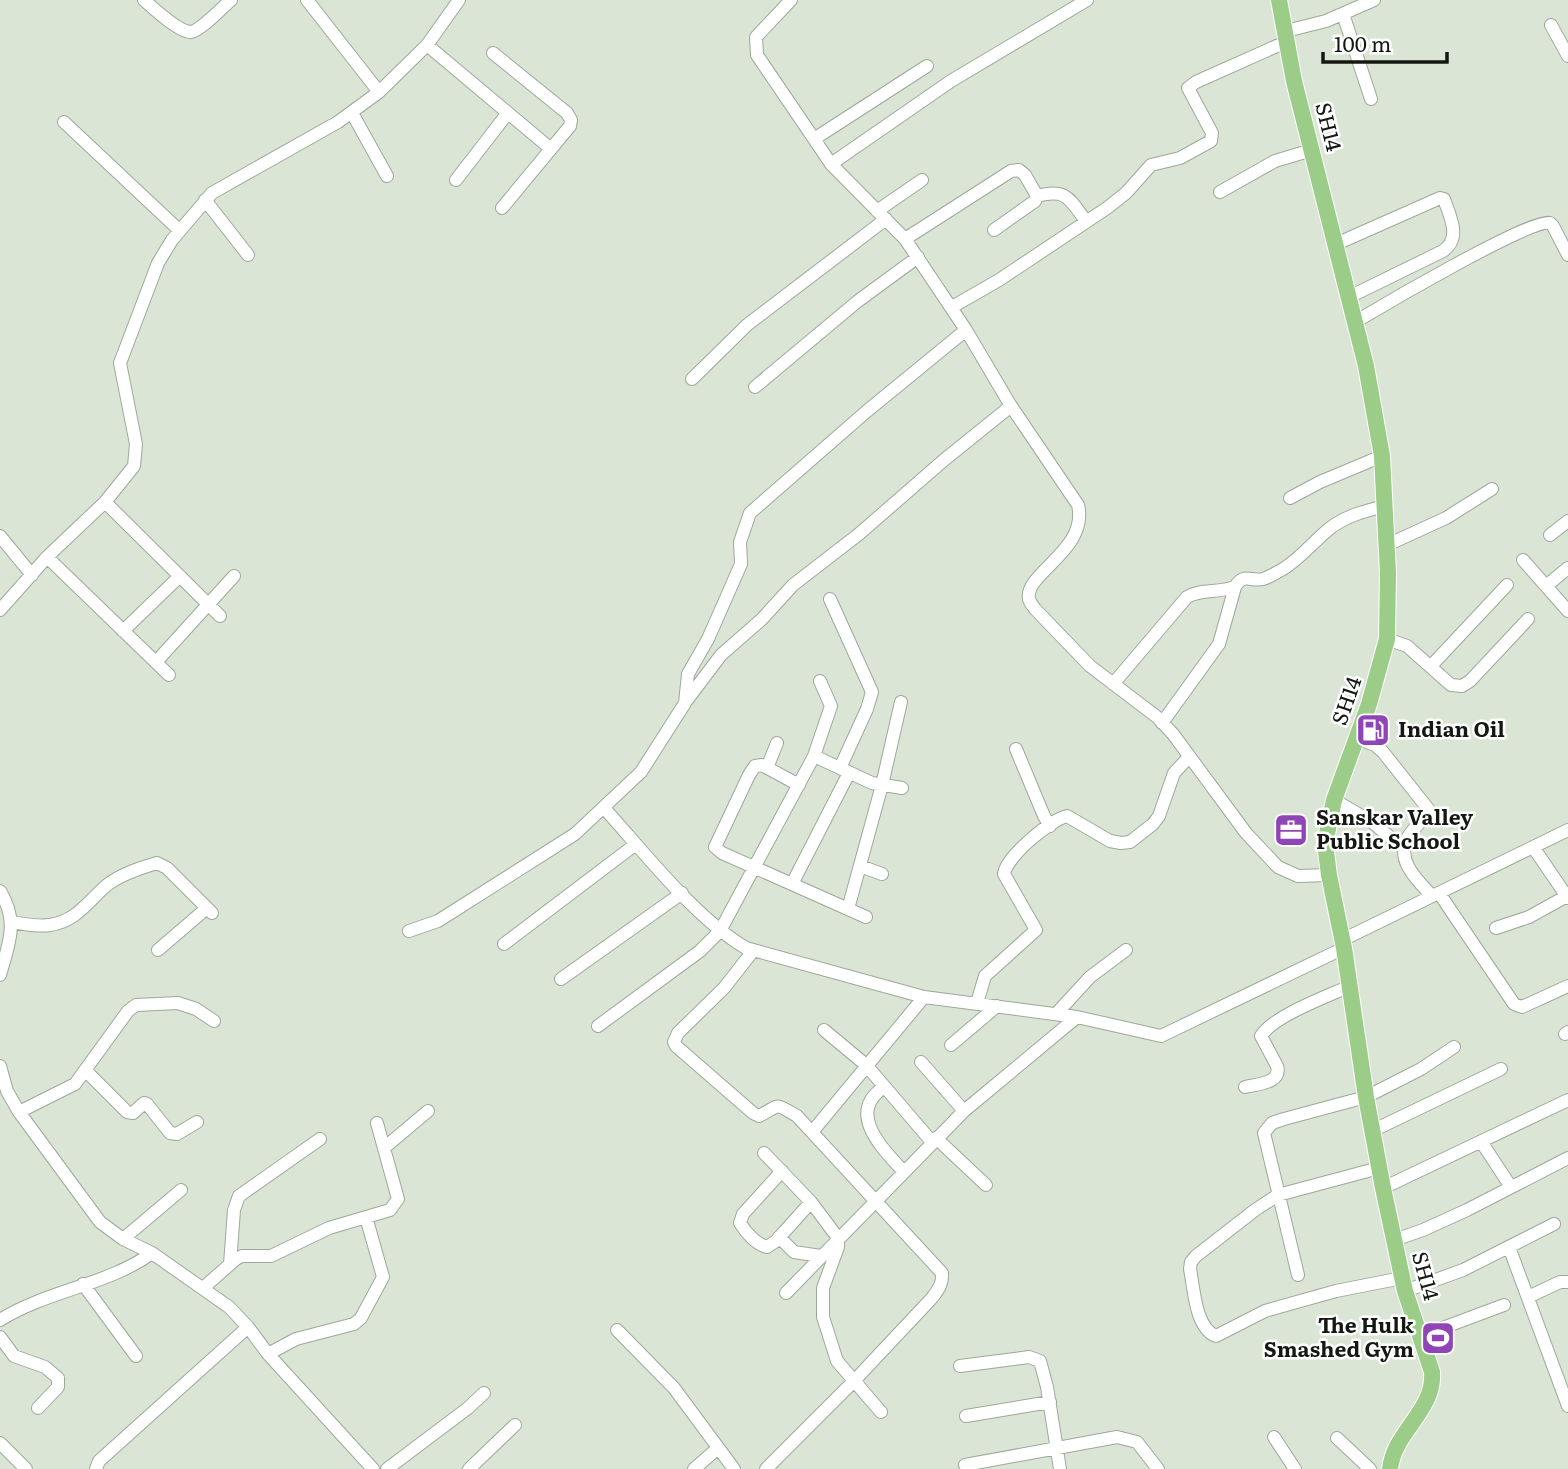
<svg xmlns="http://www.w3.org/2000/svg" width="1568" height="1469" viewBox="0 0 1568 1469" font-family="Literata,serif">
<rect width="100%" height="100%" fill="#dae5d6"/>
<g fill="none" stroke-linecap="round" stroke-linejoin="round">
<g stroke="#9da89a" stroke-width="14">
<path id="minor" d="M144 0C153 8 179 32 191 32 200 31 223 7 231 0
M307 0 379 92
M791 0 756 37 757 55 831 164 905 239 966 330 1011 406 1078 505C1089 550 1024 573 1029 599 1030 603 1033 606 1035 609L1090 666 1157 717 1173 734 1246 833 1278 867 1298 876 1329 875
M1343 14 1371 99
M1551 25 1568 56
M1286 31 1326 21 1374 0
M427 45 551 149
M493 53 567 113 571 120 570 126 502 208
M352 113 387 176
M64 122 179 230
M814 139 927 66
M831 164 951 81 1087 0
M456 180 507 114
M1220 192 1275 161 1312 150
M1037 196C1067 188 1069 199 1086 221
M205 200 248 255
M877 211 922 180
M905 239 1011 171 1019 170 1025 175 1037 196 1035 201 994 230
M1336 244 1440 198 1444 199C1450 217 1462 238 1443 251L1349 297
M952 307 999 280 1107 208 1126 193 1151 165 1180 158 1211 141 1212 133 1188 88 1196 82 1288 41
M1355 322C1380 307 1533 217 1550 223L1553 226 1568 255
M692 379 747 325 886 219
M755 387 858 301 918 257
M1290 498 1320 482 1382 456
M105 502 220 616
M1550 535 1568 521
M0 536 32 575
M1387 545 1446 518 1492 489
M47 557 169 675
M1523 560 1568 611
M1546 586 1568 568
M830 599 872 692 867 709 840 768
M0 610 47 557 105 502 134 466 136 444 120 363 158 263 172 240 212 193 338 122 379 92 427 45 459 0
M123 631 180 576
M1387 639 1407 646 1451 685 1462 686 1470 681 1528 619
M156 662 234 576
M1431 666 1507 585
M1113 684 1187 597C1200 589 1218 593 1235 587
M687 700 721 655 762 619 793 585 859 534 944 460 1011 406
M1162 723 1219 644 1235 587C1244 572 1250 582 1263 579 1270 577 1277 572 1283 569 1301 558 1313 542 1329 529 1345 516 1365 511 1385 506
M1356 738 1375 745 1383 752 1429 810C1424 820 1414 827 1408 837 1395 860 1417 880 1432 896
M1016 749 1044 816 1050 826
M814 756 872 783 902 788
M767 768 777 743
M799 785 762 765 755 766 749 775 715 847 722 853 866 917
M1334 800 1372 822 1403 848
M604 808C644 852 696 919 746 948L924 997 1077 1017 1161 1036 1344 948
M1533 847 1568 898
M860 866 882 874
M792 884 849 773
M0 891C19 922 9 943 0 975
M1439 893 1514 1004 1522 1007 1568 986
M848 909 882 785 901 702
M12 922C24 924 38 927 50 925 77 921 88 901 107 885 121 874 140 868 157 863L167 868 212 913
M1496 928 1529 917 1567 896
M409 931 438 921 575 834 641 772 685 703 688 674 708 639 741 564 740 542 750 513 867 411 966 330
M1342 940 1568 830
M504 944 636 844
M158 950 207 908
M753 951 724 988 678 1033 674 1042 676 1046 753 1113 759 1116C781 1105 773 1102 797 1116L942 1273C943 1284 938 1290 932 1298L854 1381 766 1469
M561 979 682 893
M977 1003 985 976 1036 930 1004 874C1006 857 1050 820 1067 816L1110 841 1121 843 1130 842 1153 824 1159 816 1174 773 1189 757
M1056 1014 1090 977 1126 950
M598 1026 700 951 720 931 814 756 831 706 820 681
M824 1030 866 1065 932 1142
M1565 1034 1568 1032
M951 1045 997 1006
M921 1062 964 1111
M0 1066 7 1091 19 1112 100 1222 123 1239 152 1253 229 1307 248 1327 268 1354 373 1469
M86 1071 127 1112 133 1113 144 1103 147 1104 170 1133 177 1134 197 1122
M884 1087C846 1113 882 1148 903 1171
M1245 1087C1258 1084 1282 1083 1277 1066L1261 1036C1273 1016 1328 996 1350 986
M19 1112 75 1084 128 1011 136 1005 178 1003 196 1009 214 1021
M1372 1131 1501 1069
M812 1132 924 997
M936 1138 986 1185
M1482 1143 1511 1187
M384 1148 428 1111
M764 1153 811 1202 838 1238V1247L823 1288V1317L837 1361 881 1412
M1379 1168 1278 1195 1255 1210 1196 1256 1191 1262 1190 1269C1194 1288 1195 1328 1216 1336L1265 1311 1336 1291 1402 1278
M782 1171 743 1214 740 1223C746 1233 756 1244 767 1247L776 1241 811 1202
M1383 1188 1568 1100
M779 1237 794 1252 821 1256
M123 1239 181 1190
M1394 1240 1423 1230 1467 1210 1568 1158
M1509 1247 1568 1406
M230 1264 234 1210 239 1196 320 1139
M1298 1275 1264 1133 1272 1123 1284 1119 1366 1097 1421 1069 1454 1047
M83 1284 136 1356
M203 1288 236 1259 242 1256H271L329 1228 390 1210 398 1199 377 1123
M1405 1291 1463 1270 1554 1224
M786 1293 964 1111 1077 1017
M1528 1297 1560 1282H1568
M0 1320C48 1290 108 1285 152 1253
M617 1330 674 1388 734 1469
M1421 1336 1504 1305
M0 1337 14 1356 45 1367 58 1378V1387L38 1408
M268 1354 296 1339 354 1324 361 1318 383 1277 366 1217
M960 1366 1029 1357 1040 1361 1047 1387 1060 1469
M966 1416 1050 1402
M1274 1437 1295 1469
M1337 1438 1370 1469
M0 1443 26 1469
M965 1465 1117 1437 1137 1442 1158 1469
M96 1469 99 1461 248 1327
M387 1469 468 1408 484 1393
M469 1469 515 1425
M694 1469 718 1448"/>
</g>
<g stroke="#fff" stroke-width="18">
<path id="major" d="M1279 0 1294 81 1366 366 1382 456 1388 573 1387 639 1369 704 1334 800 1325 843 1329 875 1344 948 1366 1097 1383 1188 1405 1291 1432 1372C1435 1411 1394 1431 1390 1469"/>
</g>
<use href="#minor" stroke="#fff" stroke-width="12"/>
<use href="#major" stroke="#9bcd89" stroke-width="16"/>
</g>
<defs>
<g id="fuel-square" transform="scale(1.75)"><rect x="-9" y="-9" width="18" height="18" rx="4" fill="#9045b7" stroke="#fff"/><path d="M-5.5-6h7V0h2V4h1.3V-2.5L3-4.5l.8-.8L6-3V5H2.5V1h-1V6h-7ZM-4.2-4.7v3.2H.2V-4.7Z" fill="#fff"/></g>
<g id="office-square" transform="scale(1.75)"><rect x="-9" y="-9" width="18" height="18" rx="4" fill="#9045b7" stroke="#fff"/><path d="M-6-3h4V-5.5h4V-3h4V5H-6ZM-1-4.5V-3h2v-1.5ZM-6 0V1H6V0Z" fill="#fff"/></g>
<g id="stadium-square" transform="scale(1.75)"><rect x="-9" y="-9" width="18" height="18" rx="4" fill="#9045b7" stroke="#fff"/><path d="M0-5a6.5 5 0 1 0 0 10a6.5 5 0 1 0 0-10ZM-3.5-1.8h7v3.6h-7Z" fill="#fff"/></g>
</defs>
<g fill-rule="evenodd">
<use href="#fuel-square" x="1373" y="730"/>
<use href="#office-square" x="1291" y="830"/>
<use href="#stadium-square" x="1438" y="1338"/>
</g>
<g text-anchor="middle" stroke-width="5" stroke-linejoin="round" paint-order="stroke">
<g font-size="21" fill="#141813" stroke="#fff">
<text transform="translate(1328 127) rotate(76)" y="7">SH14</text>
<text transform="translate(1347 701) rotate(-71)" y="7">SH14</text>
<text transform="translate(1425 1276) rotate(75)" y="7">SH14</text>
</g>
<g font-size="21" font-weight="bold" fill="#141813" stroke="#fff" text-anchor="start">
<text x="1398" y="737">Indian Oil</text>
<text x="1316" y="825">Sanskar Valley<tspan x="1316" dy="24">Public School</tspan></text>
<text x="1414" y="1333" text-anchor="end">The Hulk<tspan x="1414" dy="24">Smashed Gym</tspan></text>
</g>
</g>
<path d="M1323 52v10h124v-10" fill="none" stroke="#141813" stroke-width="3.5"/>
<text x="1334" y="52" font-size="21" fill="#141813" stroke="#ffffff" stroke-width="5" paint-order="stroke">100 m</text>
</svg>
